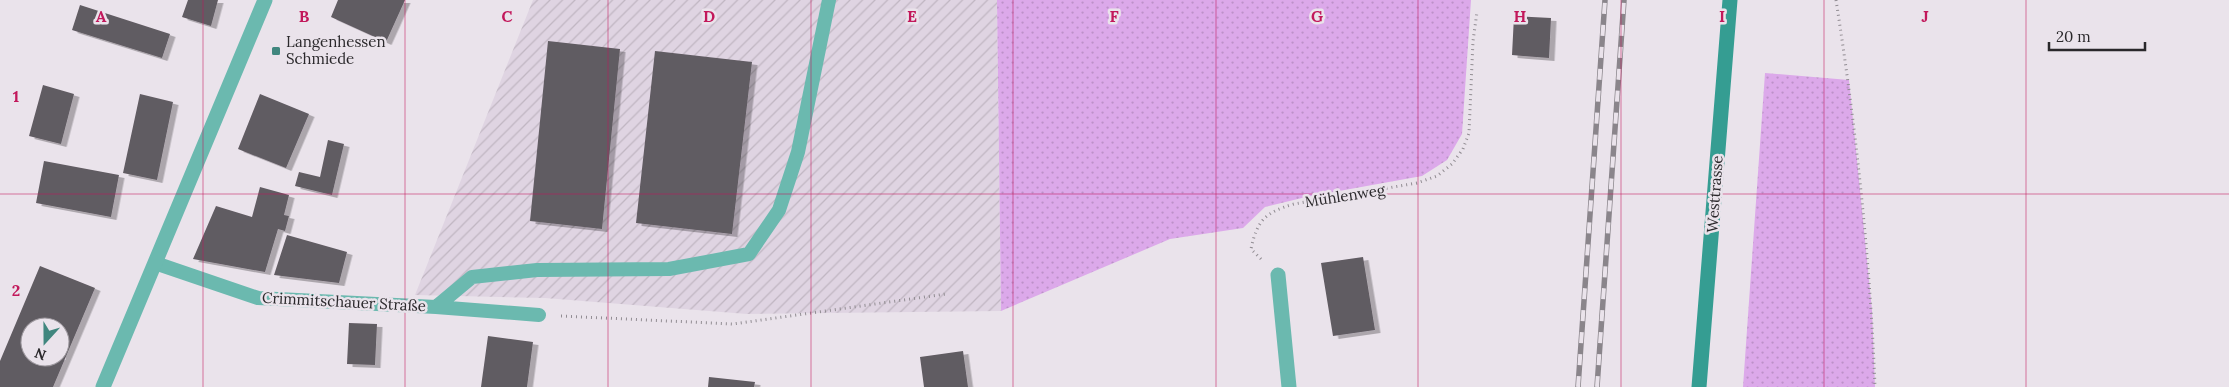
<svg xmlns="http://www.w3.org/2000/svg" width="2229" height="387" viewBox="0 0 2229 387" font-family="Lora,serif">
<defs>
<pattern id="industrial-furrows" width="10" height="10" patternUnits="userSpaceOnUse" patternTransform="scale(1.25)"><rect width="10" height="10" fill="#dfd4e2"/><path d="M-1 1l2-2M0 10L10 0M9 11l2-2" fill="none" stroke="#c0b6c2"/></pattern>
<pattern id="green-dots" width="8" height="8" patternUnits="userSpaceOnUse" patternTransform="scale(1.25)"><rect width="8" height="8" fill="#dca9ea"/><path d="M2 2h.1M6 6h.1" fill="none" stroke="#bd91c9" stroke-width="1.8" stroke-linecap="round"/></pattern>
<filter id="shadow"><feDropShadow dx="5.5" dy="3" stdDeviation="0" flood-color="#0004"/></filter>
</defs>
<rect width="100%" height="100%" fill="#eae3eb"/>
<path fill="url(#industrial-furrows)" d="M533 0H997L1001 311 747 314 545 298 415 295Z"/>
<path fill="url(#green-dots)" d="M997 0H1471L1462 134 1447 160 1422 176 1306 197 1265 207 1243 228 1170 239 1001 311Z
M1765 73 1849 80 1872 310 1875 387H1743Z"/>
<path fill="#615b62" fill-rule="evenodd" filter="url(#shadow)" d="M188 0H218L211 26 182 17Z
M338 0H405L386 42 331 17Z
M80 5 170 34 162 58 72 30Z
M1514 16 1551 18 1549 58 1512 55Z
M548 41 620 49 602 229 530 221Z
M655 51 752 62 732 234 636 223Z
M43 85 74 94 61 144 29 136Z
M140 94 173 102 157 180 123 173Z
M260 94 309 114 286 168 238 149Z
M328 140 344 144 332 195 295 186 299 172 320 177Z
M44 161 119 175 111 217 36 203Z
M260 187 289 195 284 215 289 216 285 231 278 229 265 272 193 259 216 206 252 217Z
M287 235 347 252 339 283 274 275Z
M1363 257 1375 330 1333 336 1321 263Z
M40 266 95 288 53 387H0V361ZM30 327H60V357H30Z
M349 323 377 324 375 365 347 364Z
M488 336 533 342 527 387H481Z
M963 351 968 387H924L920 357Z
M709 377 755 382 754 387H708Z"/>
<g fill="none" stroke-linecap="round" stroke-linejoin="round">
<path stroke="#918c92" stroke-width="3" stroke-dasharray="1 4" stroke-linecap="butt" d="M1836 0C1856 128 1870 257 1875 387
M1261 259 1251 249C1257 220 1266 212 1294 204L1417 183 1437 176 1452 164 1463 149 1469 133 1473 41 1477 12
M561 316 733 324 946 294"/>
<path stroke="#6bb9af" stroke-width="14" d="M155 263 258 298 436 307 539 315
M436 307 472 277 537 270 669 269 749 254 779 210 798 152 829 0"/>
<path stroke="#6bb9af" stroke-width="15" d="M1278 275 1289 387"/>
<path stroke="#6bb9af" stroke-width="15" d="M103 387 265 0"/>
<path stroke="#359d92" stroke-width="15" d="M1699 387 1730 0"/>
<g stroke="#8a858b" stroke-width="5.5">
<path id="rail" d="M1578 387 1605 0
M1597 387 1624 0"/>
</g>
<use href="#rail" stroke="#eae3eb" stroke-width="4" stroke-dasharray="11" stroke-linecap="butt"/>
</g>
<path fill="none" stroke="#c2185b" stroke-width="1" stroke-opacity="0.55" d="M203 0V387M405 0V387M608 0V387M811 0V387M1013 0V387M1216 0V387M1418 0V387M1621 0V387M1824 0V387M2026 0V387M0 194H2229"/>
<rect fill="#40867e" stroke="#eae3eb" stroke-width="2" x="271" y="46" width="10" height="10" rx="2.5"/>
<g text-anchor="middle" stroke-width="5" stroke-linejoin="round" paint-order="stroke">
<g font-size="15" fill="#2a282b" stroke="#eae3eb" text-anchor="start">
<text x="286" y="47">Langenhessen<tspan x="286" dy="17">Schmiede</tspan></text>
</g>
<g font-size="15" fill="#2a282b" stroke="#eae3eb">
<text transform="translate(1715 194) rotate(-86)" y="5">Westtrasse</text>
<text transform="translate(1345 196) rotate(-9)" y="5">Mühlenweg</text>
<text transform="translate(344 302) rotate(3)" y="5">Crimmitschauer Straße</text>
</g>
</g>
<g font-size="16" text-anchor="middle" font-weight="bold" fill="#c2185b" stroke="#eae3eb" stroke-width="5" stroke-linejoin="round" paint-order="stroke">
<text x="101" y="22">A</text>
<text x="304" y="22">B</text>
<text x="507" y="22">C</text>
<text x="709" y="22">D</text>
<text x="912" y="22">E</text>
<text x="1114" y="22">F</text>
<text x="1317" y="22">G</text>
<text x="1520" y="22">H</text>
<text x="1722" y="22">I</text>
<text x="1925" y="22">J</text>
<text x="16" y="102">1</text>
<text x="16" y="296">2</text>
</g>
<g transform="translate(45 342) rotate(201)"><circle r="24" fill="#eae3eb" stroke="#9d989e"/>
<path d="M0-4L9 19L0 12L-9 19Z" fill="#40867e"/>
<text y="-8" font-size="14" font-weight="bold" text-anchor="middle" fill="#2a282b">N</text>
</g>
<path d="M2049 42v8h96v-8" fill="none" stroke="#2a282b" stroke-width="2.5"/>
<text x="2056" y="42" font-size="15" fill="#2a282b" stroke="#eae3eb" stroke-width="4" paint-order="stroke">20 m</text>
</svg>
